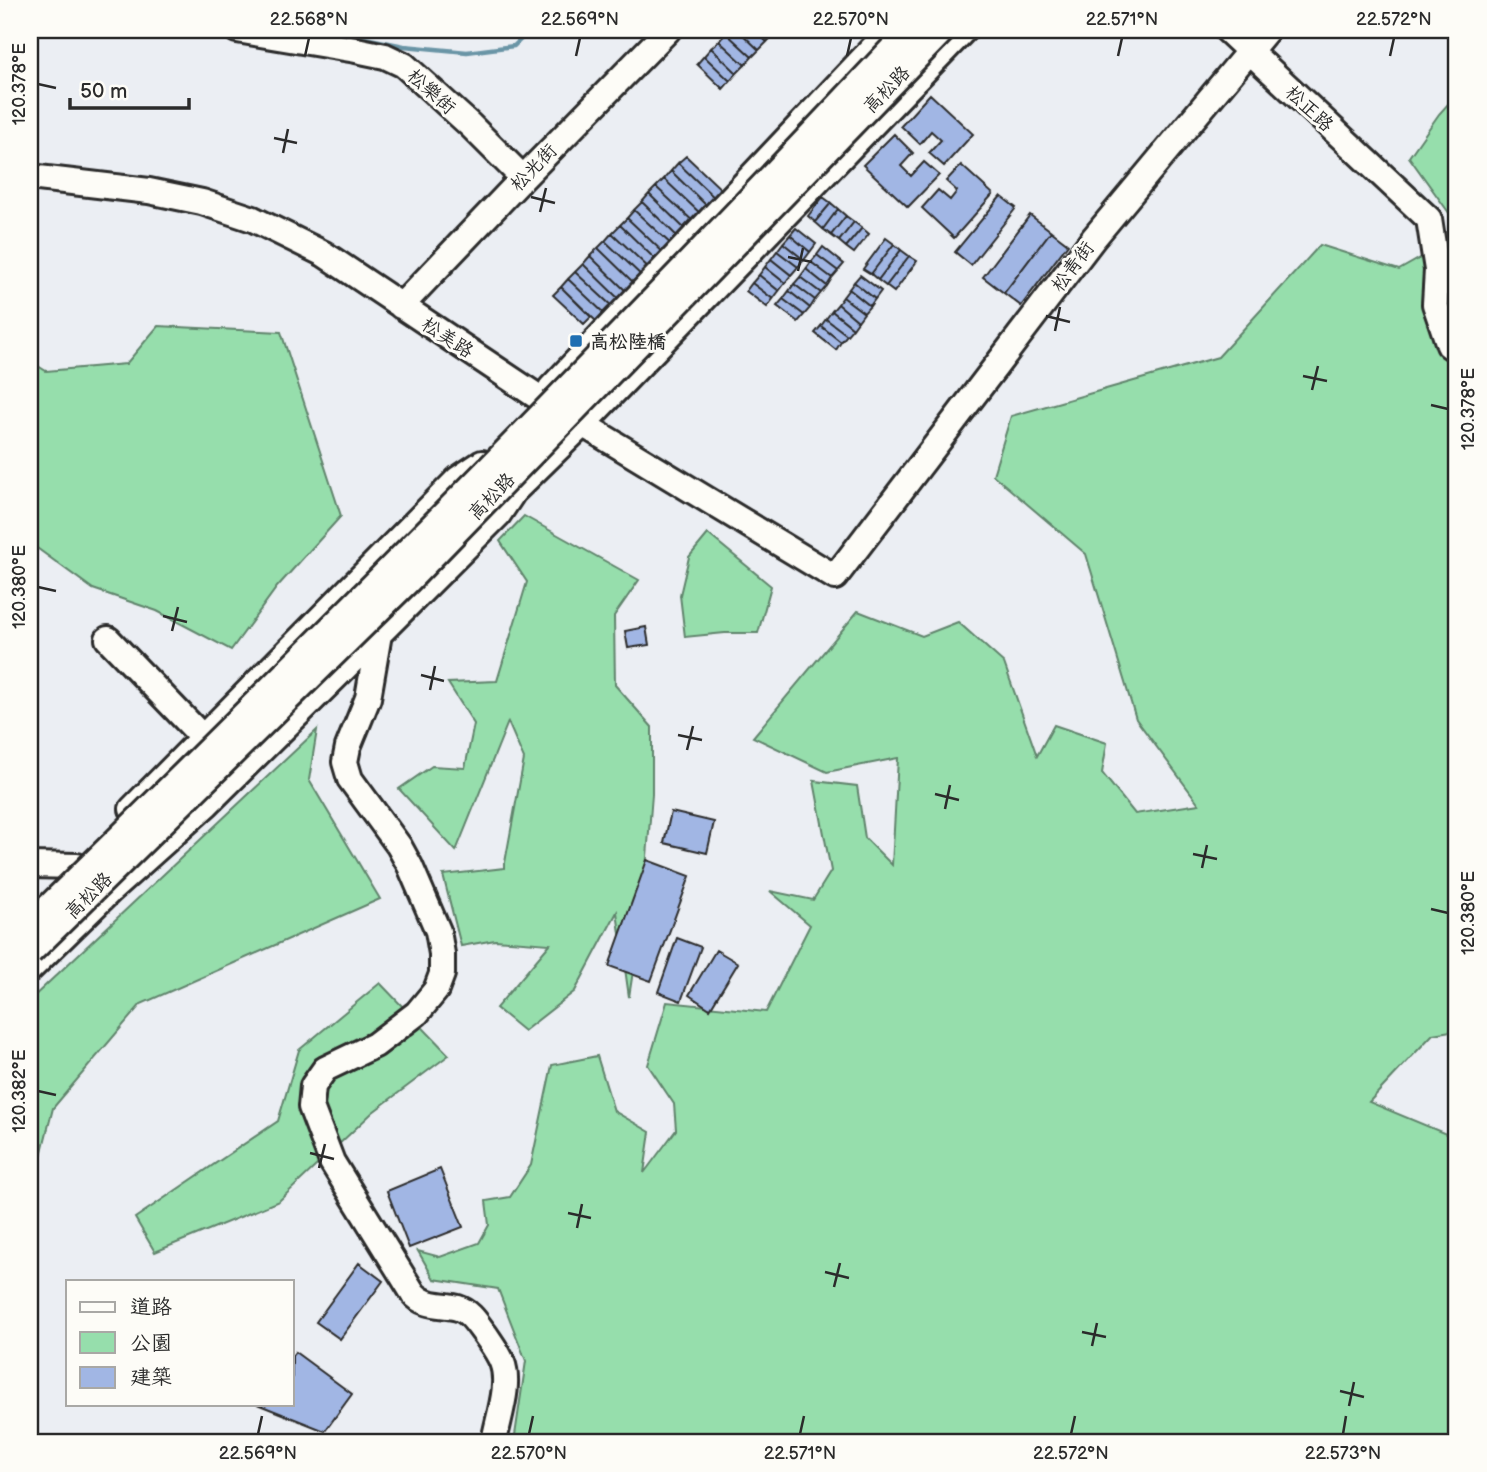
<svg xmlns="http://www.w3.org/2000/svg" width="1487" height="1472" viewBox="0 0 1487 1472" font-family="'Balsamiq Sans','LXGW WenKai TC',sans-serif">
<rect width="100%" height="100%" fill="#ebeef3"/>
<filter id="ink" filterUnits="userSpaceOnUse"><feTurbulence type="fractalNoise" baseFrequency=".0143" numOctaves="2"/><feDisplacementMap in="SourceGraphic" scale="14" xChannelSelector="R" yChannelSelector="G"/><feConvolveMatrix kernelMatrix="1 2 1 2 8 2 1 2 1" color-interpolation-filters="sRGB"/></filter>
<g filter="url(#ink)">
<path fill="#96deac" stroke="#60846c" stroke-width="2" d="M1457 94V224L1409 157 1439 114Z
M1320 245 1399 270 1424 256 1426 316 1441 356 1457 369V1030L1433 1034 1369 1102 1451 1136 1457 1145V1442H514L526 1361 498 1289 434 1279 418 1251 440 1257 479 1243 489 1225 486 1201 510 1197 531 1165 552 1065 597 1056 614 1111 650 1132 644 1173 676 1130 674 1104 648 1065 667 1002 766 1012 810 925 770 891 813 900 831 871 814 781 857 786 865 838 892 865 898 758 827 772 753 737 858 611 922 636 958 622 1004 663 1037 756 1054 725 1107 743 1102 773 1135 814 1199 804 1136 719 1086 554 993 475 1011 416 1218 357Z
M158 326 281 332 341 516 277 587 231 650 157 611 93 589 30 543V361L46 371 126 364Z
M524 516 639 580 614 616 615 685 652 727V794L643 907 629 997 617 912 575 991 524 1031 496 1008 550 944 495 940 461 946 443 875 504 868 524 759 508 722 456 851 399 789 432 766 465 768 474 724 448 683 497 681 527 582 500 541Z
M708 534 771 586 758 633H725L685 637 680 595 689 557Z
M317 730 309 780 380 899 141 1004 53 1108 30 1199V1000Z
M380 983 449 1055 373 1112 279 1201 155 1252 135 1218 278 1121 299 1050Z"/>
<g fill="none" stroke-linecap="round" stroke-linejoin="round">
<path stroke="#6b95a6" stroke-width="4.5" d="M325 30 404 46 467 52 514 46 530 30"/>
</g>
<path fill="#a1b6e4" stroke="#2b2b2b" stroke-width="2" d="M729 30H738L759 50 752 57 726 33Z
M738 30H754L767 42 759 50Z
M754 30H770L774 34 767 42Z
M726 33 752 57 745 65 719 41Z
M719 41 745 65 737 73 711 48Z
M711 48 737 73 730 81 704 56Z
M704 56 730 81 723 89 697 64Z
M930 94 973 134 944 166 929 153 941 140 931 131 920 144 901 126Z
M894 134 913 153 901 166 911 176 924 162 939 175 908 207 863 165Z
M686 156 725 193 718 201 678 163Z
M678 163 718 201 710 209 671 171Z
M961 165 993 194 954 238 922 208 938 190 950 200 957 191 946 181Z
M671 171 710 209 703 216 664 179Z
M664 179 703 216 696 224 656 187Z
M656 187 696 224 688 232 649 194Z
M649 194 688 232 681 240 642 202Z
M1001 196 1016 208 971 265 955 252Z
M823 197 831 203 815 222 808 216Z
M642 202 681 240 674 247 634 210Z
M831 203 838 209 823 229 815 222Z
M838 209 846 216 831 235 823 229Z
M634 210 674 247 666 255 627 218Z
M1030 215 1051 231 1004 293 983 277Z
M846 216 854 222 839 241 831 235Z
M627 218 666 255 659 263 620 225Z
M854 222 862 228 846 247 839 241Z
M620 225 659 263 652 271 612 233Z
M796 228 816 244 810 252 790 235Z
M862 228 869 234 854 253 846 247Z
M1051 231 1068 244 1021 306 1004 293Z
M612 233 652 271 644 278 605 241Z
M790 235 810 252 804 260 783 243Z
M886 238 894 244 871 274 863 269Z
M605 241 644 278 637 286 598 248Z
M783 243 804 260 798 267 777 251Z
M894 244 901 250 878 280 871 274Z
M823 247 844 264 838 271 817 255Z
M598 248 637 286 629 294 590 256Z
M901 250 909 256 886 286 878 280Z
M777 251 798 267 791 275 771 259Z
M817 255 838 271 832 278 811 262Z
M590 256 629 294 622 302 583 264Z
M909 256 917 261 894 292 886 286Z
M771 259 791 275 785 283 765 267Z
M811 262 832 278 827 286 806 269Z
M583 264 622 302 615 309 575 272Z
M765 267 785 283 779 291 759 275Z
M806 269 827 286 821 293 800 277Z
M575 272 615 309 608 317 568 279Z
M759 275 779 291 773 299 752 283Z
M860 275 881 291 875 299 854 282Z
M800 277 821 293 815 300 794 284Z
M568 279 608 317 600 325 561 287Z
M854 282 875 299 870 306 849 289Z
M752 283 773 299 767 307 746 291Z
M794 284 815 300 810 308 789 291Z
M561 287 591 317 584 324 553 295Z
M849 289 870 306 864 313 843 297Z
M789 291 810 308 804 315 783 299Z
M843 297 864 313 858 321 838 304Z
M783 299 804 315 798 322 777 306Z
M838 304 858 321 853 328 832 311Z
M832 311 853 328 847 335 826 319Z
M826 319 847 335 841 342 821 326Z
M821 326 841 342 836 350 815 333Z
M646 627 649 645 628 648 625 631Z
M671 812 714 822 707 853 664 843Z
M647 860 690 876 651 981 609 966Z
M677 938 701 947 681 1001 658 992Z
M716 950 738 963 710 1009 689 995Z
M440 1169 463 1227 409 1248 387 1191Z
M359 1263 383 1281 340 1339 316 1322Z
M295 1352 352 1394 325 1431 257 1404H292V1356Z"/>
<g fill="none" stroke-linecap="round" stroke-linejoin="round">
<g stroke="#2b2b2b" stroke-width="30">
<path id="minor" d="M237 30 356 50 385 56 404 65 470 125 523 178
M1227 30 1429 219 1437 270 1435 304 1449 345 1457 350
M30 177 149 191 202 202 253 219 324 254 541 399 835 577 1093 239 1267 30
M401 306 523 178 668 30
M551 388 890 30
M503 502 584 423 964 30
M379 634 368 698 348 747 345 762 350 779 399 846 410 866 438 931 442 954V974L436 990 417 1013 375 1045 325 1069 313 1086 311 1107 332 1162 413 1293C424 1307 442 1304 458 1308 471 1312 477 1324 485 1334 491 1343 498 1352 502 1362 511 1385 498 1418 494 1442
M108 639 213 748
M132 809 458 479 482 463
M30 865 77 866 99 882
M30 969 111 890 207 804 379 634 498 515 514 491"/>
</g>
<use href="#minor" stroke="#fdfcf7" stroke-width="24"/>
<g stroke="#2b2b2b" stroke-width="30" stroke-linecap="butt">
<path id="minor-bridge" d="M30 925C330 633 624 335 910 30
M30 952 408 581 943 30"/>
</g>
<use href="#minor-bridge" stroke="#fdfcf7" stroke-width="24"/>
</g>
</g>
<path fill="none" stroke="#2b2b2b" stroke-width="2.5" d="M305 56 309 38M576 56 580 38M847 56 851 38M1118 56 1122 38M1390 56 1394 38M38 84 56 88M274 138 297 143M283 153 288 129M531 197 555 203M540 212 546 188M788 257 812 262M798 271 803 248M1046 316 1070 322M1055 331 1060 307M1303 376 1327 381M1312 390 1318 366M1431 405 1448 409M38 587 56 591M163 616 187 622M172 631 178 607M421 675 444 681M430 690 435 666M678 735 702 740M687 750 693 726M935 794 959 800M945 809 950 785M1193 854 1217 859M1202 868 1207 845M1431 909 1448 913M38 1091 56 1095M310 1153 334 1159M319 1168 325 1144M568 1213 591 1218M577 1228 582 1204M825 1272 849 1278M834 1287 840 1263M1082 1332 1106 1337M1092 1346 1097 1323M1340 1391 1364 1397M1349 1406 1354 1382M258 1434 262 1416M529 1434 533 1416M800 1434 804 1416M1071 1434 1075 1416M1343 1434 1346 1416"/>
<rect fill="#1f6fb2" stroke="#fdfcf7" stroke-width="2.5" x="569" y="334" width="14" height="14" rx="3.5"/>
<g text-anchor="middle" stroke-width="6" stroke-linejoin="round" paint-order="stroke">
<g font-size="19" fill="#2b2b2b" stroke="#fdfcf7">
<text transform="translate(886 89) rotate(-46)" y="7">高松路</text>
<text transform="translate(432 91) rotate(42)" y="7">松樂街</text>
<text transform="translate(1310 108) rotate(43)" y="7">松正路</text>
<text transform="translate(533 167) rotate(-46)" y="7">松光街</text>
<text transform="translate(1072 266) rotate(-53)" y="7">松青街</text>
<text transform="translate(448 337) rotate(33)" y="7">松美路</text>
<text transform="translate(491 496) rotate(-46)" y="7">高松路</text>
<text transform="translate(88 895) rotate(-45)" y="7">高松路</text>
</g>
<g font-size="19" font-weight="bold" fill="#2b2b2b" stroke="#fdfcf7" text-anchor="start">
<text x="590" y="348">高松陸橋</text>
</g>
</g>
<rect width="1487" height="1472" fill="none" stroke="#fdfcf7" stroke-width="77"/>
<rect x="66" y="1280" width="228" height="126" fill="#fdfcf7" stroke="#a9a8a5" stroke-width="2"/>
<rect x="80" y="1302" width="35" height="10" fill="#fdfcf7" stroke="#a9a8a5" stroke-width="2"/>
<text x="130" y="1314" font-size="21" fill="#2b2b2b">道路</text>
<rect x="80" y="1332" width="35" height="21" fill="#96deac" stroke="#a9a8a5" stroke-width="2"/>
<text x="130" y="1350" font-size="21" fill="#2b2b2b">公園</text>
<rect x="80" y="1367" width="35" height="21" fill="#a1b6e4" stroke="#a9a8a5" stroke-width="2"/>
<text x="130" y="1384" font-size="21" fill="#2b2b2b">建築</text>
<path d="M70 98v10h119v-10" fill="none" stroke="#2b2b2b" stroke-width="3.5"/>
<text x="80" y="98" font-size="21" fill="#2b2b2b" stroke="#fdfcf7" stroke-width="5" paint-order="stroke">50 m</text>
<rect x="38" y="38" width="1410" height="1396" fill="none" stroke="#2b2b2b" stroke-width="2.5"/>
<g font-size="18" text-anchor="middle" fill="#2b2b2b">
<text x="309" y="25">22.568°N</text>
<text x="580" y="25">22.569°N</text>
<text x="851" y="25">22.570°N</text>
<text x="1122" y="25">22.571°N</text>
<text x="1394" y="25">22.572°N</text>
<text transform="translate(19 84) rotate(-90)" y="6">120.378°E</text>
<text transform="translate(1468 409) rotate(-90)" y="6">120.378°E</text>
<text transform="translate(19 587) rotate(-90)" y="6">120.380°E</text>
<text transform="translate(1468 913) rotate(-90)" y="6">120.380°E</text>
<text transform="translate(19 1091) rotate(-90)" y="6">120.382°E</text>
<text x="258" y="1459">22.569°N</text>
<text x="529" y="1459">22.570°N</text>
<text x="800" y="1459">22.571°N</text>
<text x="1071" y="1459">22.572°N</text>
<text x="1343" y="1459">22.573°N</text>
</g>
</svg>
